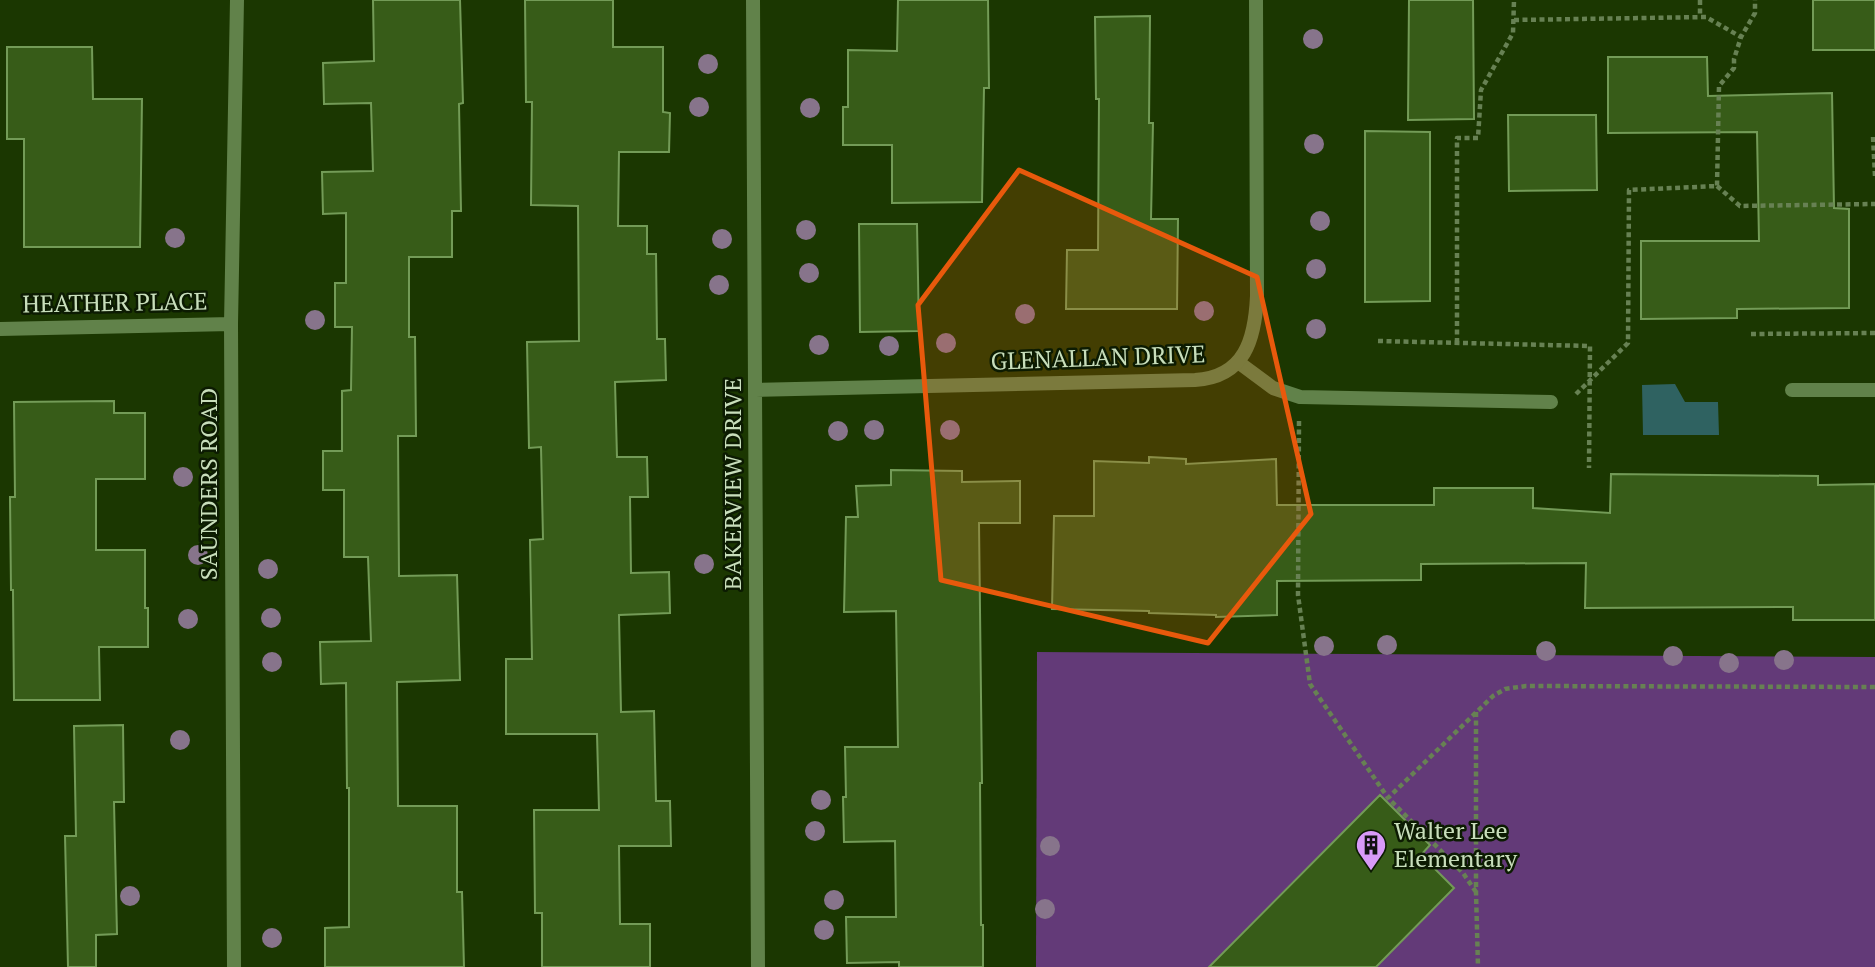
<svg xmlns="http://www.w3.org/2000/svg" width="1875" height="967" viewBox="0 0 1875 967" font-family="'PT Serif',serif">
<rect width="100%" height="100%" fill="#1b3701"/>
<path fill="#633a78" d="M1037 652 1875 657V967H1036Z"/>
<path fill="#2f6261" d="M1675 384 1685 402H1718L1719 435H1643L1642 385Z"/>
<path fill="#375c18" stroke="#739b57" stroke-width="2" d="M373 0H460L463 103 459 104 461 211H452V257H409V337H415L416 436H398L399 576 457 575 460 680 397 682 398 806H457V892H462L464 967H325V928L349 927V788H347L346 683 321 684 320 642 371 641 368 557H344V490H323V451H342V391L351 390 352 327H335V283H346V213L323 214 322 172 373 171 371 103 324 104 323 63 374 61Z
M525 0H613V47H663V112L670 113 669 152H619L618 226H647V254H656L657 339H665L666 380 615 382 617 457H647L648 497H630L631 573 669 572 670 613 619 615 621 712 654 711 656 801H670L671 846H619L620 924H650V967H542V913H535L534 810H599L597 734H506V659H532L530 540 543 539 541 447 529 448 527 342 579 341 578 206 531 205 532 102H526Z
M898 0H988L989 88H984L982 202 892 203V145H843V107H848V50L897 51Z
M1409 0H1473L1474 119 1408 120Z
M1813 0H1875V50H1813Z
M1150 16 1149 123H1153L1151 219H1178L1177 309H1066L1067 250H1098L1099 99H1096L1095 17Z
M7 47H92L93 99H142L140 247H24V139H7Z
M1608 57H1707L1708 96 1832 93 1834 208 1849 209V308L1737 309V318L1641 319V241H1759L1757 132 1608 133Z
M1508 115H1596L1597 190 1509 191Z
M1365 131 1430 132V301L1365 302Z
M859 224H917L919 331 860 332Z
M114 401V413H145V479H96V550H145V608H148V647H99L100 700H14L13 590H11L10 497H15L14 402Z
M1149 457 1186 459V464L1276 459 1277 505H1434V488H1533V508L1610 513 1611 474 1818 476V485L1875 484V620H1793V607L1585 608 1586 563 1421 564V580L1277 581V615L1216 617V615L1149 613V611L1052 609 1054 516H1094V461L1149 463Z
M891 470 962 471V482L1020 481V523H979L982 783H980L981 925H983V967H899V962L847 963 846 917H896L895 841 844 842 843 797H846L845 747H898L896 611 844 612 846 517H858L856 486 891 485Z
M123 725 124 802H114L117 934 96 935V967H68L65 836H76L74 726Z
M1380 795 1430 845 1421 855 1454 888 1376 967H1209Z"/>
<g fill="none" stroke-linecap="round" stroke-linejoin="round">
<path stroke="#678153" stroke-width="4.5" stroke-dasharray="5 3.5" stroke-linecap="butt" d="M1700 0V17
M1514 20 1706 17 1741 37
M1873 137 1875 176
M1717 186 1740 206 1875 204
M1751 334 1875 333
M1378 341 1590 346 1589 468
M1457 343V138H1478L1481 90 1513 33 1514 0
M1576 394 1628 343 1629 190 1717 186 1719 86 1734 68V59L1741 37 1755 13V0
M1299 421 1298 595 1310 684 1388 798
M1476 712V892L1478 967
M1476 892 1463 873 1388 798 1493 696 1505 689 1526 686 1875 687"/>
<path stroke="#61824a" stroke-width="14" d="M1238 362 1273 388 1300 397 1551 402
M1792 390H1875"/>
<path stroke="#61824a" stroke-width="14" d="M753 0 758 967
M0 329 231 324
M756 390 1195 380C1245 377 1255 339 1257 296L1256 0
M234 967 231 324 237 0"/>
</g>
<g fill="#87748b">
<circle cx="1313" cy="39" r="10"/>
<circle cx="708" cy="64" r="10"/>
<circle cx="699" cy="107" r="10"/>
<circle cx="810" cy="108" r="10"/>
<circle cx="1314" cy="144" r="10"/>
<circle cx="1320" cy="221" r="10"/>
<circle cx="806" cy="230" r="10"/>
<circle cx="175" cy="238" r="10"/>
<circle cx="722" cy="239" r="10"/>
<circle cx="1316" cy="269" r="10"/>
<circle cx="809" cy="273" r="10"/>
<circle cx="719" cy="285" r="10"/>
<circle cx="1204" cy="311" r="10"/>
<circle cx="1025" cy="314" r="10"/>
<circle cx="315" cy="320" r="10"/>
<circle cx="1316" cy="329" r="10"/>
<circle cx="946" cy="343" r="10"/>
<circle cx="819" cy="345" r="10"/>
<circle cx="889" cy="346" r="10"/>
<circle cx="874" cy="430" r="10"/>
<circle cx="950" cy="430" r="10"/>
<circle cx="838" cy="431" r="10"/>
<circle cx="183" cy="477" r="10"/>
<circle cx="198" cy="555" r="10"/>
<circle cx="704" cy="564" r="10"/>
<circle cx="268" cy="569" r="10"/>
<circle cx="271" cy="618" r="10"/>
<circle cx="188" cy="619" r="10"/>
<circle cx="1387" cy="645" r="10"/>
<circle cx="1324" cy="646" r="10"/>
<circle cx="1546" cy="651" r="10"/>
<circle cx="1673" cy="656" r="10"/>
<circle cx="1784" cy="660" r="10"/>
<circle cx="272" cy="662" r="10"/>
<circle cx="1729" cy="663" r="10"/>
<circle cx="180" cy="740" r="10"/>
<circle cx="821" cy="800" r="10"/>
<circle cx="815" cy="831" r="10"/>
<circle cx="1050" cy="846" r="10"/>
<circle cx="130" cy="896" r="10"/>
<circle cx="834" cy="900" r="10"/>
<circle cx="1045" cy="909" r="10"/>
<circle cx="824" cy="930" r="10"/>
<circle cx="272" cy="938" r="10"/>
</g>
<path fill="#e8590c" fill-opacity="0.2" stroke="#e8590c" stroke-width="5" stroke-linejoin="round" d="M1019 170 1257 277 1311 514 1208 643 941 580 918 305Z"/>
<defs>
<g id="building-pin" transform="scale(1.575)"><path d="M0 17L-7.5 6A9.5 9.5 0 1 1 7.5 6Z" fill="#d89af8" stroke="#0c1b02"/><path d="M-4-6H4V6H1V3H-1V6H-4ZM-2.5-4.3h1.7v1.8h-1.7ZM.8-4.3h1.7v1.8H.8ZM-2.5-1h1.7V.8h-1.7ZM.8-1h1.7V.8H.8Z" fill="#111"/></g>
</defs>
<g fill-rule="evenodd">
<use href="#building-pin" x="1371" y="845"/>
</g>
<g text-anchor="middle" stroke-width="5" stroke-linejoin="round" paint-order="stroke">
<g font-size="24" fill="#c8debb" stroke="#0c1b02">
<text transform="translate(115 303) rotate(-1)" y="8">HEATHER PLACE</text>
<text transform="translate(1098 358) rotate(-2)" y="8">GLENALLAN DRIVE</text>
<text transform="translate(209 484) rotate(-90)" y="8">SAUNDERS ROAD</text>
<text transform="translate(733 484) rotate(-90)" y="8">BAKERVIEW DRIVE</text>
</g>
<g font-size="24" fill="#c8debb" stroke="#0c1b02" text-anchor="start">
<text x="1394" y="839">Walter Lee<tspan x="1394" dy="28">Elementary</tspan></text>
</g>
</g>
</svg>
